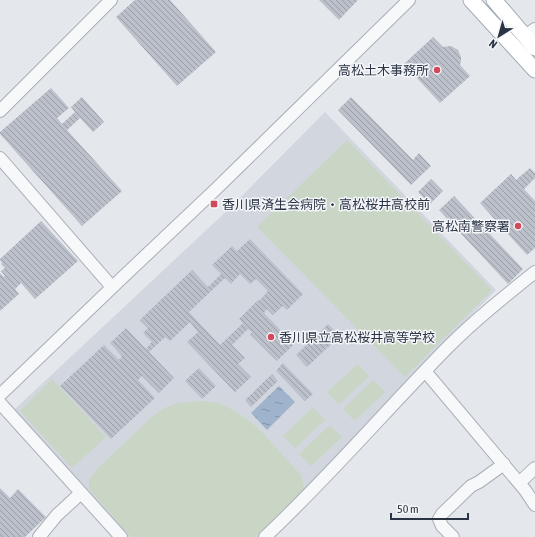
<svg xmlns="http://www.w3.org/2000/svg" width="535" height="537" viewBox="0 0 535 537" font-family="'Asap Condensed','Noto Sans JP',sans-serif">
<defs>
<pattern id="water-ripples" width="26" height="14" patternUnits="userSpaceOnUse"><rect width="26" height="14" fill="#9fb4cc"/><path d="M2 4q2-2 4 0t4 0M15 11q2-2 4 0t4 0" fill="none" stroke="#8293a7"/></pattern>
<pattern id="building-back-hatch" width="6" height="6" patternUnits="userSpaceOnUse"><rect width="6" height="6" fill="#bbc0ca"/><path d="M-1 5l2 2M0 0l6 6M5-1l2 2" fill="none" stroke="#989da6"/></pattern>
</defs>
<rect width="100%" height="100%" fill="#e4e7ec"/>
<path fill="#d2d6de" d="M325 112 496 290 403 385 308 487 259 537H128L14 410 232 206Z"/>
<path fill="#c9d6c5" d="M347 140 492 290 405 377 257 227Z
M358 364 369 376 339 405 327 392Z
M52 379 106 437 72 468 20 411Z
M373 380 385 392 355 421 343 409Z
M203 401 218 403 229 408 244 417 258 428 301 475 304 489 256 537H131L89 489V480L98 468 153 416 164 408 178 403Z
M313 407 325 420 295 448 283 436Z
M330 425 342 437 311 466 299 454Z"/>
<path fill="url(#water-ripples)" d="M279 386 295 402 267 430 251 413Z"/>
<path fill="url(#building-back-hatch)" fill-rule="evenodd" d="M135 0H170L216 52 177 86 116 17Z
M319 0H358L339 20Z
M433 37 443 47 451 46 458 50 461 57V61L460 65 470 76 440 103 404 64Z
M51 88 69 108 57 118 62 124 75 112 71 107 82 97 104 122 93 132 80 118 67 130 122 191 82 226 0 134V132Z
M351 97 413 160 419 153 431 166 411 185 338 110Z
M530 168 535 173V178L524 189 535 201V248L527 255 480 203 511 174 516 180Z
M431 179 443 191 430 204 418 192Z
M454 196 523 269 508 284 439 210Z
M41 221 78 261 35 299 21 283 15 289 19 294 0 311V273L4 277 5 276 1 271 5 268 1 264 2 263 0 260V259Z
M250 239 303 294 287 310 283 306 273 315 267 309 264 313 294 344 277 361 250 334 252 332 248 329 232 345 245 358 238 364 251 377 235 392 187 342 198 332 190 322 170 341 165 337 149 352 174 378 159 393 142 376 138 380 155 398 111 439 60 386 104 345 119 360 122 356 110 343 126 328 146 349 152 342 143 333 148 328 140 320 192 270 208 287 221 274 212 265 232 246 237 251ZM240 274 250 284 256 279 268 291 259 301 258 300 239 319 243 323 220 345 189 312 225 278 231 284Z
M328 324 340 336 307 367 296 355Z
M283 363 313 394 305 401 276 371Z
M199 368 216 386 202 399 185 381Z
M272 374 278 381 251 407 245 400Z
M0 488 10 498 18 489 46 517 25 537H0Z"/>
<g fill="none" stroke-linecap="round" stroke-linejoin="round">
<g stroke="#a9aeb7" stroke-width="14">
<path id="minor" d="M525 36 535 29
M0 111 111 0
M0 158 112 287
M425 371 525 490 535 505
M0 395 123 277 216 189 409 0
M0 403 121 537
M519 483 535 468
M39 537 57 515 81 493
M265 537C329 477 386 410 448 347 475 320 505 296 535 272
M453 537 442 526 439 519 442 514 471 486 479 482 504 464"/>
</g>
<g stroke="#a3abb8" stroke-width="17">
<path id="major" d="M471 0 535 70
M494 0 535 48"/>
</g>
<use href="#minor" stroke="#f7f8fa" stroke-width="12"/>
<use href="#major" stroke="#fff" stroke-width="15"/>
</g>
<g fill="#d1495b" stroke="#f4f6f9" stroke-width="1.5">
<circle cx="437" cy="70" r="4"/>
<rect x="210" y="200" width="8" height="8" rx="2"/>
<circle cx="518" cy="226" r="4"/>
<circle cx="271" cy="337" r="4"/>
</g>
<g text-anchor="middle" stroke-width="3" stroke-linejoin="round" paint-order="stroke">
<g font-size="13" fill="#2b3445" stroke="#f4f6f9" text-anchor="end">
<text x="429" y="75">高松土木事務所</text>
<text x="222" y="209" text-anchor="start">香川県済生会病院・高松桜井高校前</text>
<text x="510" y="231">高松南警察署</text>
<text x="279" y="342" text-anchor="start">香川県立高松桜井高等学校</text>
</g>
</g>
<g transform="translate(499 36) rotate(217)" stroke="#f4f6f9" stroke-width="3" paint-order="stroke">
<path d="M0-3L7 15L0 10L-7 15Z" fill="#2b3445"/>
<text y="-6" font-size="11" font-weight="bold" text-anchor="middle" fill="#2b3445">N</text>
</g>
<path d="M391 513v6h77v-6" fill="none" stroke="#2b3445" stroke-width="2"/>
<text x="397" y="513" font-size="12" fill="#2b3445" stroke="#f4f6f9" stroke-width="3" paint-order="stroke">50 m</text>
</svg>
